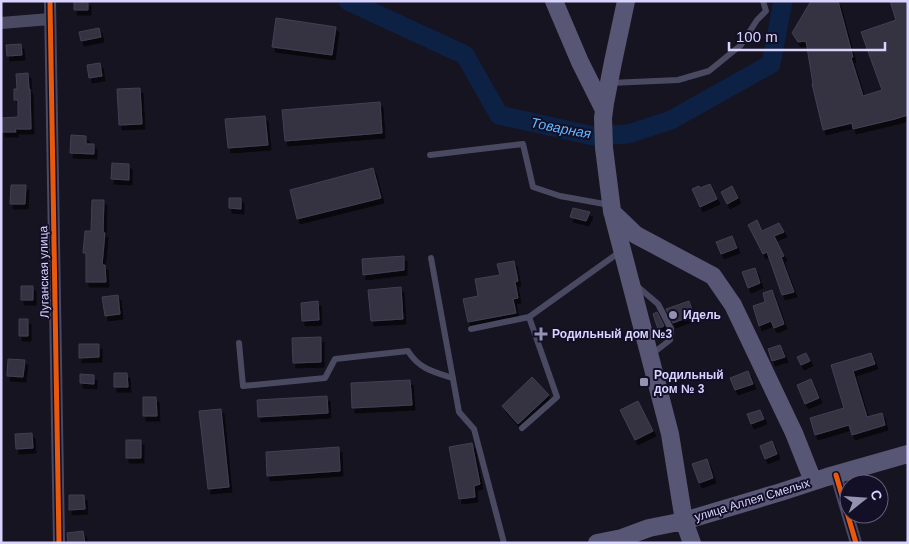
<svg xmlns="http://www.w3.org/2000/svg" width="909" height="544" viewBox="0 0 909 544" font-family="Arial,sans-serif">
<defs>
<filter id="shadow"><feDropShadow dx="3" dy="5" stdDeviation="0" flood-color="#0009"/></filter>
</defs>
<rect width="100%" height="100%" fill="#161421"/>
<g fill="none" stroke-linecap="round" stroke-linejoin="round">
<path stroke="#0d2144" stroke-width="19" d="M348 1 465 55 499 115 593 136 628 134 671 120 771 64 783 1"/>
</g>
<path fill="#343243" stroke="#433f54" filter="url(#shadow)" d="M74 1H88V10H74Z
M811 1H838L853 57 851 58 863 96 882 90 861 32 896 20 890 1H908V115L895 119 853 129 852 123 823 130 812 84H813L806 41 798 42 792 33Z
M276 18 336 27 332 55 272 47Z
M99 28 101 37 81 41 79 32Z
M21 44 22 55 7 56 6 45Z
M100 63 102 76 89 78 87 65Z
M28 73 29 89H30L31 129H15L16 132H2L1 118 18 117V100H14V89H17L16 74Z
M140 88 142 124 119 125 117 89Z
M380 102 382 133 285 141 282 110Z
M265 116 268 145 228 148 225 119Z
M71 135 86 136V144H94V154L70 153Z
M112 163 129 164V180L111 179Z
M373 168 381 198 297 219 290 190Z
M710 184 717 199 700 207 692 189 699 186 700 188Z
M11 185H26L25 204H10Z
M732 186 738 198 727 204 721 192Z
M229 198H241V209L229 208Z
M92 200H104L103 232 105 233 102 265H105L106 282H86V253H83L85 231H91Z
M573 208 590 212 586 221 570 217Z
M757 220 762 231 779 223 784 232 774 236 784 256 781 257 794 292 782 295 767 252 763 254 748 225Z
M732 236 737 248 721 254 716 242Z
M404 256V270L363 275 362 259Z
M514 261 518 281 515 282 518 298 513 299 516 313 468 322 463 299 478 296 475 279 500 275 497 264Z
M755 268 760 283 748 288 742 272Z
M21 286H33V300H21Z
M401 287 403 319 371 321 368 290Z
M772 290 784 324 774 328 771 321 759 326 753 306 765 302 763 293Z
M118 295 120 314 105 316 102 297Z
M318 301 319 320 302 321 301 303Z
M689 301 694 315 673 323 666 309Z
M657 312 664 326 658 329 653 314Z
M19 319H28V336H19Z
M321 337V362L293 363 292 338Z
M79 344H99V357L79 358Z
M780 345 785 357 772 361 768 349Z
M806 353 810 361 801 365 797 357Z
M871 353 875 364 853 371 867 417 882 413 885 425 852 435 849 425 815 435 810 418 844 408 831 365Z
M8 359 25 360 23 377 7 376Z
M748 371 753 384 735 390 730 378Z
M114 373H127L128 387H114Z
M80 374 94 375V384L80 383Z
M532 377 549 395 518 424 502 406Z
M811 379 819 398 805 404 797 385Z
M410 380 412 405 352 408 351 383Z
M327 396 328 413 258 417 257 400Z
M143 397H156L157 416H143Z
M638 401 653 431 635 440 620 410Z
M221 409 229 487 208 489 199 411Z
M760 410 764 419 751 424 747 414Z
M32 433 33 448 16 449 15 434Z
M126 440H141V458H126Z
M772 441 777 454 765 459 760 446Z
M472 443 480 484 474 486 475 497 459 499 449 447Z
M339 447 340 471 267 476 266 452Z
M707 459 713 478 699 483 692 464Z
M69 495H84L85 509 69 510Z
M83 531 85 543H68L67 533Z"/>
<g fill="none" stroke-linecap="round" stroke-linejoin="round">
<path stroke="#4a4962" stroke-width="6" d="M610 83 678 80 709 71 741 45 757 20 766 11 763 1
M430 155 523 144 533 187 560 196 610 205
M431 258 459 412 474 429 504 543
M637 286 658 304 671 329 670 340 652 354
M471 329 529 317 621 251
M239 343 243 386 325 378 335 359 408 351C419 369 434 372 453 378
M522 428 557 397 529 317"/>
<path stroke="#4a4962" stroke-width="12" d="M50 1 59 543
M1 23 50 19
M836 475 856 543"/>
<path stroke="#575674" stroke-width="18" d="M554 1 580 62 604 110
M626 1 613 62 605 103 603 118 604 148 612 211 670 434 684 521 692 543
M612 212 636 235 713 276 733 305 794 433 813 481
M597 543 622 538 649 528 684 521 781 492 827 477 908 454"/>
<g stroke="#130f26" stroke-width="8">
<path id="cycleway" d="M50 1 59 543
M836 475 856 543"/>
</g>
<use href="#cycleway" stroke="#e8590c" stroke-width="5"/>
</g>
<g fill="#9591b1" stroke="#130f26" stroke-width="2">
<circle cx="673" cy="315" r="5"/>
<path d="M538.5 326.5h5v5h5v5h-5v5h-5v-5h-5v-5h5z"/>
<rect x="639" y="377" width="10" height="10" rx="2.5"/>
</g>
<g text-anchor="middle" stroke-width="4" stroke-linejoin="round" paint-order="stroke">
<g font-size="12" fill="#d9d4ff" stroke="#130f26">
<text transform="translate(44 272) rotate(-91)" y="4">Луганская улица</text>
<text transform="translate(752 500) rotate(-17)" y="4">улица Аллея Смелых</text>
</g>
<g font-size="12" font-weight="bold" fill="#d9d4ff" stroke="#130f26" text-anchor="start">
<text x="683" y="319">Идель</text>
<text x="552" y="338">Родильный дом №3</text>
<text x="654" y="379">Родильный<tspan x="654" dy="14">дом № 3</tspan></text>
</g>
<g font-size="14" font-style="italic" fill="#62b6ff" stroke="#130f26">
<text transform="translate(561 128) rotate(11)" y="5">Товарная</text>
</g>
</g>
<rect width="909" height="544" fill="none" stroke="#d9d4ff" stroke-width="5"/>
<g transform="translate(864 499) rotate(73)"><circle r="24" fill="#130f26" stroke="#625e7d"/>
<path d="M0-4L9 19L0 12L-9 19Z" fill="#9591b1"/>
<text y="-8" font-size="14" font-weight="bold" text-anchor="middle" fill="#d9d4ff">С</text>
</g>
<path d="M729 42v8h156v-8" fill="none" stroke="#d9d4ff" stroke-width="2.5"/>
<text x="736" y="42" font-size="15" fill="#d9d4ff" stroke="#130f26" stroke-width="4" paint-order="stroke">100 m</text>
</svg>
